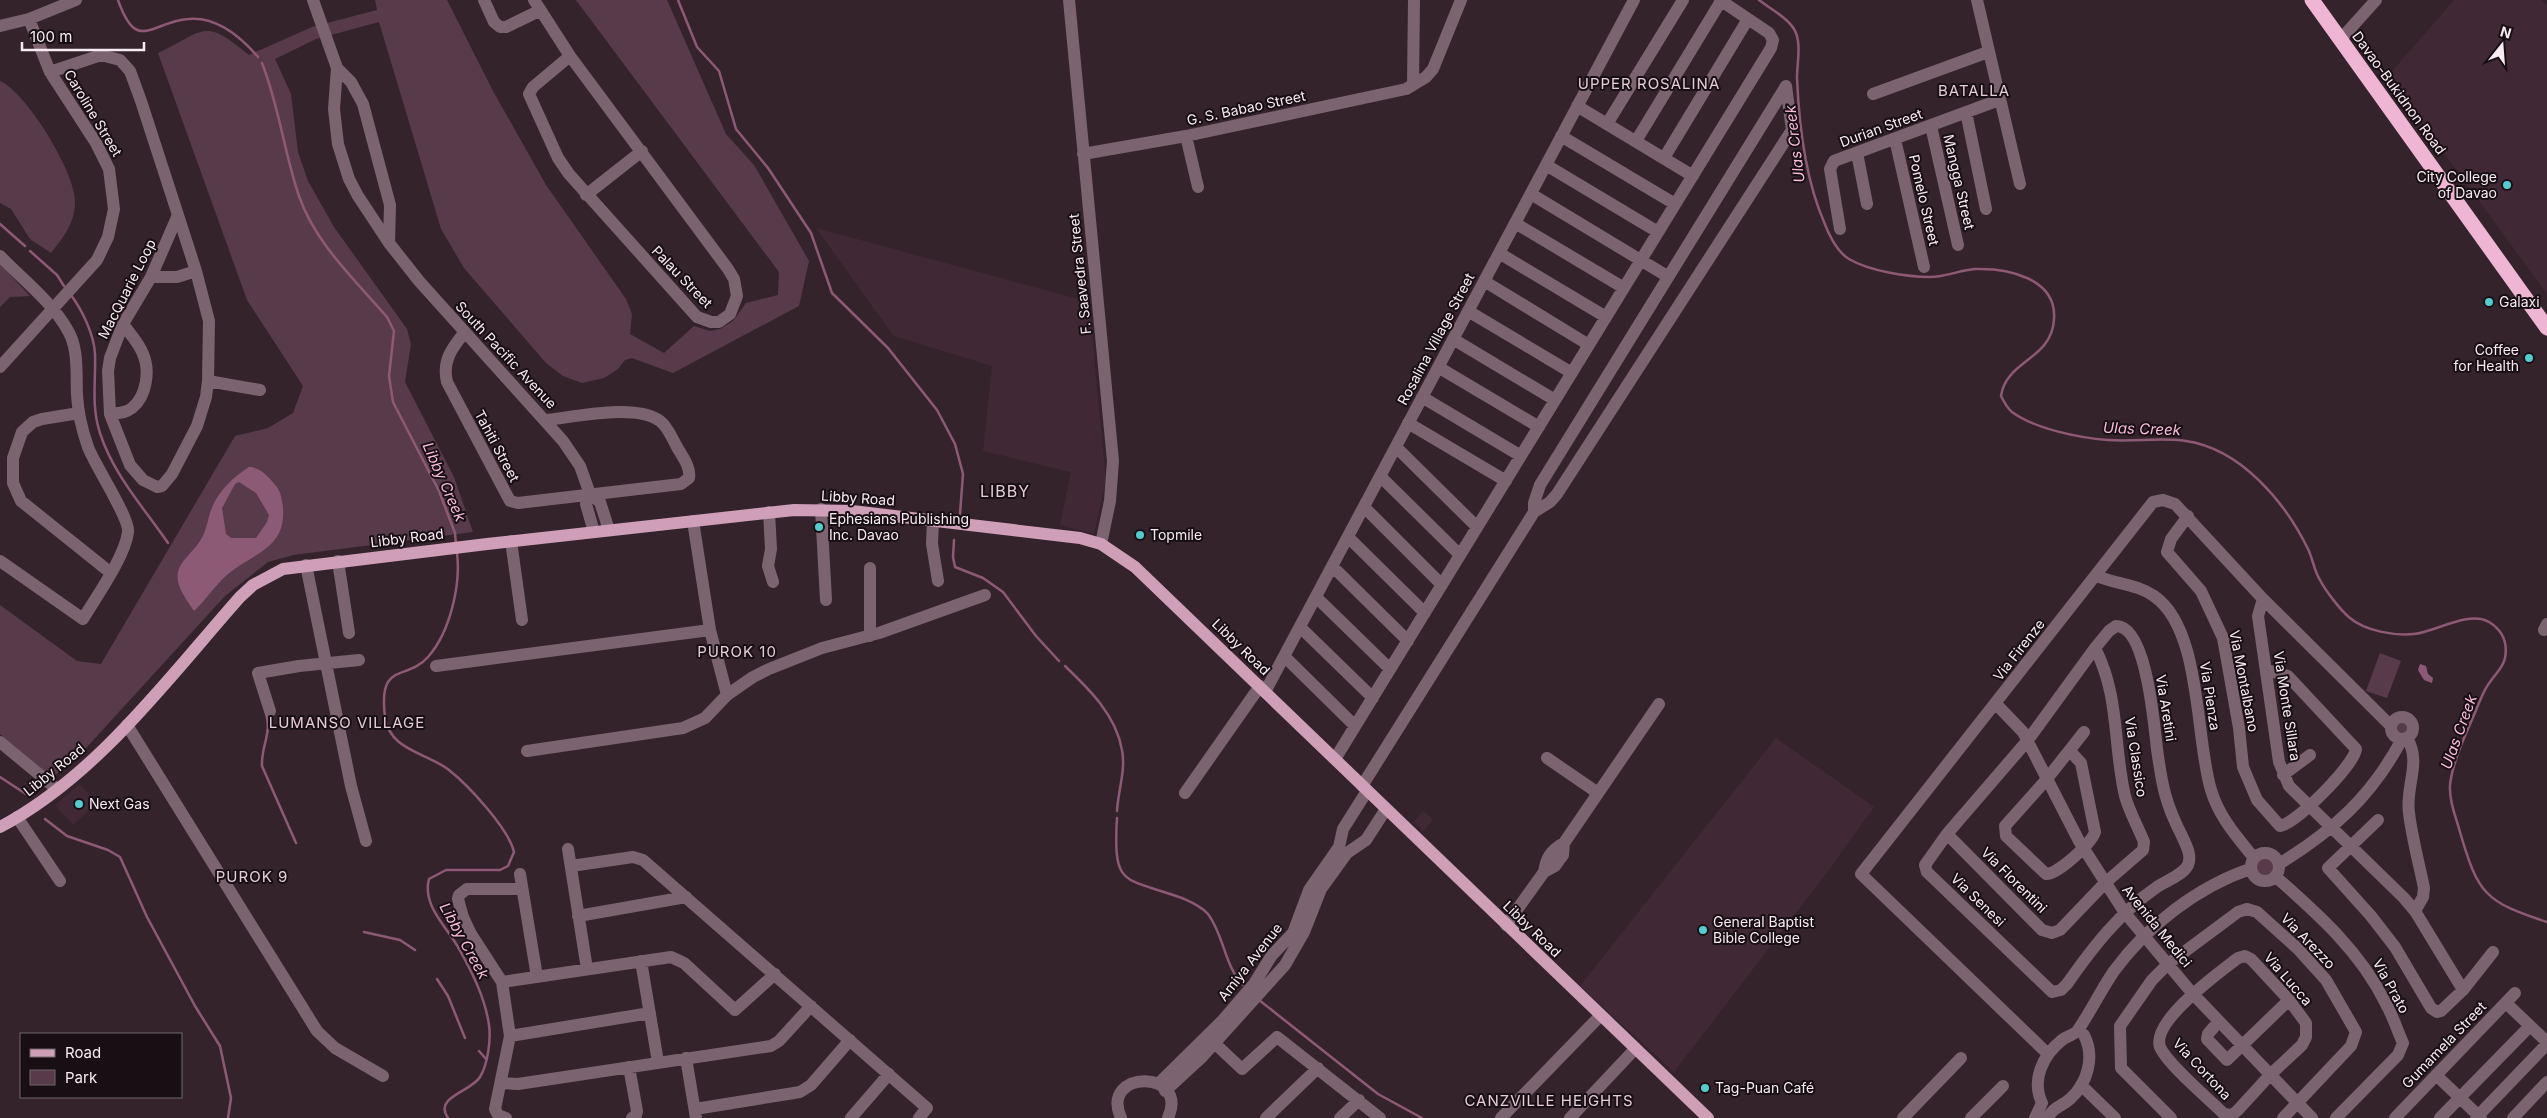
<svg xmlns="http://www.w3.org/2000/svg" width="2547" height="1118" viewBox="0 0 2547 1118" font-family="Inter,sans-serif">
<rect width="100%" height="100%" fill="#35232c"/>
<path fill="#412835" d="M2454 0H2540L2547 5V294L2388 76Z
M816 228 1089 302 1106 480 1094 534 1060 525 1071 472 983 451 992 366 894 336Z
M1776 738 1874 807 1825 875 1674 1072 1580 986Z
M80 784 97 804 73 825 55 805Z
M1423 811 1433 819 1424 831 1413 822Z"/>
<path fill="#583b4a" d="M375 0H447L493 91 546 185 626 299 632 314 630 334 664 353 694 326 710 331 720 329 733 321 746 303 778 295 779 272 576 0H667L726 134 754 165 809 261 799 306 673 373 632 358 625 360 618 369 604 378 582 383 563 376 546 363 464 268 441 229 379 22 316 39 275 59 291 94 298 152 308 181 334 227 407 329 411 344 405 382 454 477 473 532 293 555 268 562 225 596 86 748 52 778 0 734V605L77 661 101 664 235 436 268 428 293 413 303 386 247 300 158 53C206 30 203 17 249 55L312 27 377 10Z
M0 81C26 92 76 173 75 202 75 223 63 238 51 253L30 239 11 209 0 203Z
M0 264 30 296 10 297 0 307Z
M2380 653 2401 661 2387 698 2366 691Z
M2396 728a6 6 0 1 1 12 0a6 6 0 1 1-12 0Z
M2255 867a10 10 0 1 1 20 0a10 10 0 1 1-20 0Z"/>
<path fill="#8d5a75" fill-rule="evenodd" d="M249 467C260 467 269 477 276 486 281 492 282 500 283 508 286 549 253 553 228 574 215 585 206 600 194 611 187 600 175 586 178 572 180 561 194 551 200 541 206 532 207 523 210 513 216 493 232 478 249 467ZM239 482 256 493 269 515 267 522 256 538H231L226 534 222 508 235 484Z
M2420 664 2426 666 2428 674 2433 678 2432 683 2424 680 2418 670Z"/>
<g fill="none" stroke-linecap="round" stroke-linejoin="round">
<path stroke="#8d5a75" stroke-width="2.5" d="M118 0C137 54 151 22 188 19 217 16 241 37 258 57
M678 0 697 47 719 71 736 129 768 168 811 233 832 293 888 348 937 410 955 444 963 474 960 514
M1759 0C1769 8 1787 17 1794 29 1802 42 1797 63 1797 78 1799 126 1805 178 1824 222 1829 235 1837 252 1849 259 1869 271 1908 277 1930 277 1946 277 1960 270 1975 269 2007 268 2057 278 2054 319 2052 360 2006 360 2001 396 2004 402 2007 408 2012 412 2035 429 2080 438 2108 440 2134 442 2161 437 2186 441 2241 449 2285 502 2308 549 2313 559 2314 571 2320 580 2325 590 2341 611 2350 618 2365 631 2395 636 2414 634 2435 632 2469 610 2489 622 2502 630 2508 642 2505 658 2503 668 2496 673 2490 682 2485 688 2482 696 2479 703 2469 728 2453 758 2450 785 2449 801 2456 817 2460 832 2478 894 2485 902 2547 922
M262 63C279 106 284 152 299 196 315 243 355 280 387 317L394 331 389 376 393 402 439 491 455 533 456 545
M0 224 25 246
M30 251 57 275 64 286
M71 295C82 310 94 334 95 354 96 381 91 406 100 433 113 474 144 508 168 543
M954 540 953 557 955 567 983 578 1003 592 1036 636 1059 661
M1065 666C1089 689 1116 715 1122 750 1126 770 1118 791 1117 811
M266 713C272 735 261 745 262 766L296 843
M0 777 26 794
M1117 818C1113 888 1123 877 1182 898 1191 902 1201 906 1208 914 1224 935 1224 965 1243 985
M45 819 67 836 108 850 120 857 147 917 195 1006 220 1046 231 1098 228 1118
M364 932 400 940 415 950
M437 979 448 996 465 1038
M1259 1000 1378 1094 1422 1118
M479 1051 486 1059
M448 1118C433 1097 471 1092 480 1077 488 1064 491 1039 489 1025 485 997 471 970 458 947 446 926 422 905 429 879L446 870H500L508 866 514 852C509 829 468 785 449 770 426 752 390 751 385 717 378 660 406 682 428 657 450 632 461 585 457 553"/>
<path stroke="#7b6470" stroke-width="12" d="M313 0 337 68 334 109 338 144 349 179 358 196 389 243 419 281 563 441 580 466 590 494 600 502 609 530
M484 0 494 22 500 27H506L539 11
M534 0 570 56 728 269 734 279 737 296 730 314 719 322H711L697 317 569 174 558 158 529 94 533 87 570 56
M1069 0 1113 461 1110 501 1101 544
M1977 0 2020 184
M0 26 29 19 76 0
M2340 40 2376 0
M337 68 351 82 363 104 390 205 389 243
M50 72 101 55 120 60 130 71 141 101 178 215 196 271 209 321 208 381 206 397 197 426 172 474 162 486 157 487 143 480 130 465 110 414 108 371 110 358 123 324 151 277 178 215
M1413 85 1414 0
M1873 94 1988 52
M1577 106 1693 176
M1966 112 1986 209
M1607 124 1683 0
M1931 126 1958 245
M1186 136 1198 187
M1561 136 1675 204
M1895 139 1924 267
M1636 141 1721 1
M1857 153 1867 204
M1083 154 1186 136 1406 89 1426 77 1433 69 1461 0
M1664 158 1748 19
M1546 165 1658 232
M1531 194 1667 276
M586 195 642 151
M1515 223 1624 288
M1840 229 1830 169 1834 161 1999 100
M1499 253 1606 317
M0 256C22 279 51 301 67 329 79 348 76 373 77 395 78 413 82 430 88 447 95 466 130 518 128 532 125 557 96 597 83 619L0 561
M151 277H177L196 271
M1484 281 1589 345
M1468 311 1572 373
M464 333C452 348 442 361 447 382L510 501 518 503 681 484 689 478C691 467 682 456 677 447 672 438 668 427 660 421 636 403 575 417 546 420
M1453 339 1555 400
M0 367 97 260 108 237 114 209 109 169 96 143 50 72 29 19
M1438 367 1539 427
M208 381 260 390
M1422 397 1521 456
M79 413 42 419 33 422 22 432 13 458V483L21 501 111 573
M110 414C118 413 126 413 132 408 147 396 150 370 143 354 139 343 130 334 123 324
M1408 423 1506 481
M1396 447 1477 527
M1380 476 1460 555
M590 494 586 504 594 532
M1364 507 1442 585
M821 509 826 600
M769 512 771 549 768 566 773 582
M1534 512V503L1540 485 1786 86
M2188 516 2171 539 2167 552 2201 591 2223 638 2239 728 2243 767 2257 800 2280 826C2297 823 2354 765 2356 749L2288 676 2267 670
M933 520 932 544 938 581
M693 521 710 630 727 695
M1348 537 1425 613
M511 541 522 620
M338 561 349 633
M306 565 351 786 366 841
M1332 566 1408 641
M2097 576C2115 584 2137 584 2154 596 2202 629 2195 738 2211 790 2219 817 2237 837 2254 858
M1316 597 1390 669
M2263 599 2258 616 2279 762 2289 786 2404 898 2415 911 2463 990
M2116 626C2147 626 2154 725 2157 749 2162 785 2165 803 2182 836 2186 845 2192 855 2188 865 2183 875 2166 881 2157 887 2119 913 2093 947 2067 984L2061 990 2052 992 1927 872 1925 865 1947 834 2028 740 2095 648 2109 631Z
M1300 627 1373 698
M2544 630 2547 624
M870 636V568
M1284 656 1355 726
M436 666 710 630
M1265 692 1634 0
M1996 704 2023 732 2079 841 2125 913 2192 993 2312 1118
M270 711 258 673 299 666 359 660
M2391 728a11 11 0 1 1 22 0a11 11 0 1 1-22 0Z
M127 725 317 1031 335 1048 383 1076
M2407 738C2422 763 2405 786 2409 813 2412 838 2419 863 2424 888L2423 897 2415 911
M0 742 57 789
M527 751 683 728 705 718 727 695 753 677 769 669 822 648 879 633 985 595
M2070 751 2081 763 2095 832C2092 843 2057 875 2046 874L2006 836 2005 826 2046 780 2084 732
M1547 758 1598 793
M1335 759 1771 48 1773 40 1769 33 1720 0
M2283 775 2310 755
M1362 786 1534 512 1550 502 1557 494 1792 130 1786 86
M1185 793 1260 686
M17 817 60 881
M2378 820 2328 868 2371 916 2395 947 2431 1008 2437 1012 2441 1011 2463 990 2493 952
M1947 834 2042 930 2052 933 2060 930 2105 883 2143 850 2144 842C2138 827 2129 811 2125 796 2113 745 2120 697 2095 648
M568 849 587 969
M2251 867a14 14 0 1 1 28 0a14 14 0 1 1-28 0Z
M2279 864C2333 831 2372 796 2402 739
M571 866 633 857 643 860 927 1108 919 1118
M1544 872C1546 858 1551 850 1564 843L1659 704
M520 874 537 977
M2276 877C2318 914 2361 952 2386 1004 2393 1016 2397 1030 2403 1043L2398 1055 2336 1118
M578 916 686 897
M1506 925 1544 872 1555 866 1563 855 1564 843
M2245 956 2251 959 2289 1000 2306 1023V1037L2302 1045 2270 1075 2238 1110 2232 1115 2224 1114C2209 1099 2167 1064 2160 1047 2151 1021 2220 972 2238 958Z
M641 961 658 1062
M502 982 671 957 684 963 735 1010 775 974
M2506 1003 2547 1042
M2219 1021 2208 1034 2207 1039 2227 1060 2289 1000
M510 1036 650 1013
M1209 1038 1242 1069 1277 1037 1380 1118
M2048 1054 1861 874 2153 502 2163 500 2175 504 2263 599 2391 726
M686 1058 696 1118
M629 1067 637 1111 636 1115 632 1118
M2436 1075 2481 1118
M501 1083 518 1084 771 1046 779 1041 811 1006
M1158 1084 1223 1020 1254 984 1272 955 1293 933 1309 890 1339 847 1343 829 1367 791
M2081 1085 2115 1118
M1165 1091 1202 1057 1285 965 1304 932 1321 889 1347 853 1366 840 1386 809
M2042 1103C2031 1080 2043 1055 2062 1040 2067 1036 2075 1035 2078 1030 2091 1011 2101 990 2114 971 2147 926 2197 887 2250 869
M695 1109 800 1092 811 1085 850 1040
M506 1118 498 1115 495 1109 510 1036 502 982 471 934 463 917 458 899 459 895 467 889H522
M851 1118 889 1074
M1121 1118C1099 1069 1190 1069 1168 1118
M1266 1118 1318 1068
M1340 1118 1359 1100
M1501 1118 1600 1016
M1570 1118 1635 1049
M1903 1118 1961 1058
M1971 1118 2003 1086
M2035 1118 2042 1103
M2048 1118C2053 1107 2061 1107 2070 1099 2088 1083 2095 1056 2084 1035
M2171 1118 2121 1068 2120 1026 2152 980 2168 964 2238 912 2247 909 2257 912 2298 949 2326 980 2356 1032 2351 1046 2283 1118
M2395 1118 2515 993
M2440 1118 2530 1026
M2476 1118 2547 1044
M2513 1118 2547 1082"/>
<path stroke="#ce9fb6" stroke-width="12" d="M0 827C97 776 169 677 240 597L253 585 283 569 487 544 794 510 852 511 1080 538 1101 544 1135 567 1708 1118"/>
<path stroke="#efb6d3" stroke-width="15" d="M2312 0 2547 328"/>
</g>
<g fill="#52cdcf" stroke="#170f13" stroke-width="2">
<circle cx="2507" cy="185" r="5"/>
<circle cx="2489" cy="302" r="5"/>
<circle cx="2529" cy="358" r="5"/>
<circle cx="819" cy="527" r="5"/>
<circle cx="1140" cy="535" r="5"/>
<circle cx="79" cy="804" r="5"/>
<circle cx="1703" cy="930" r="5"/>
<circle cx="1705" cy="1088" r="5"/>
</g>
<g text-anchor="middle" stroke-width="4" stroke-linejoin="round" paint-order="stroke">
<g font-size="14" fill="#f8ebf1" stroke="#170f13">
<text transform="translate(2399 93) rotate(54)" y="5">Davao-Bukidnon Road</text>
<text transform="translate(1246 108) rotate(-12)" y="5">G. S. Babao Street</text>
<text transform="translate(93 113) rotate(59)" y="5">Caroline Street</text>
<text transform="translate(1881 128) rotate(-20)" y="5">Durian Street</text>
<text transform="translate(1959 182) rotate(77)" y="5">Mangga Street</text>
<text transform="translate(1924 200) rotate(77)" y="5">Pomelo Street</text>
<text transform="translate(1080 274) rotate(-96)" y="5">F. Saavedra Street</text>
<text transform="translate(682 277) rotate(46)" y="5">Palau Street</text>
<text transform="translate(127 289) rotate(-63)" y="5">MacQuarie Loop</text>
<text transform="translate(1436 339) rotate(-62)" y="5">Rosalina Village Street</text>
<text transform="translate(506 355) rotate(47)" y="5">South Pacific Avenue</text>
<text transform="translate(497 446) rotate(62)" y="5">Tahiti Street</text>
<text transform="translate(858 498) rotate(4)" y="5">Libby Road</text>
<text transform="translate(407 538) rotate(-7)" y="5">Libby Road</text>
<text transform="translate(1241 647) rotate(44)" y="5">Libby Road</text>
<text transform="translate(2019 650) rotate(-52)" y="5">Via Firenze</text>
<text transform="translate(2244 681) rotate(79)" y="5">Via Montalbano</text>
<text transform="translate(2210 696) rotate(81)" y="5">Via Pienza</text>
<text transform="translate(2287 706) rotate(81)" y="5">Via Monte Sillara</text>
<text transform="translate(2166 708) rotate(81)" y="5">Via Aretini</text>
<text transform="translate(2136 757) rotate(81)" y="5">Via Classico</text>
<text transform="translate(54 770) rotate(-39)" y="5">Libby Road</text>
<text transform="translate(2014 880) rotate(45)" y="5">Via Florentini</text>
<text transform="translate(1978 900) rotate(44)" y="5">Via Senesi</text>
<text transform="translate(2157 926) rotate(51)" y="5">Avenida Medici</text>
<text transform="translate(1532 929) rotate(44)" y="5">Libby Road</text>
<text transform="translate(2308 941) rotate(46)" y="5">Via Arezzo</text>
<text transform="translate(1250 962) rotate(-52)" y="5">Amiya Avenue</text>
<text transform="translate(2288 979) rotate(49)" y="5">Via Lucca</text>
<text transform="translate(2391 986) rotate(61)" y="5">Via Prato</text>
<text transform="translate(2444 1045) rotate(-46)" y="5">Gumamela Street</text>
<text transform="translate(2202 1069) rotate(47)" y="5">Via Cortona</text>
</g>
<g font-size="14" fill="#f8ebf1" stroke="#170f13" text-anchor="start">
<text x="2497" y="182" text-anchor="end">City College<tspan x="2497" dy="16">of Davao</tspan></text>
<text x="2499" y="307">Galaxi</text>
<text x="2519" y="355" text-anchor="end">Coffee<tspan x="2519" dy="16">for Health</tspan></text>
<text x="829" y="524">Ephesians Publishing<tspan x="829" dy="16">Inc. Davao</tspan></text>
<text x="1150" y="540">Topmile</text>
<text x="89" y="809">Next Gas</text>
<text x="1713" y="927">General Baptist<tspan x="1713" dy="16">Bible College</tspan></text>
<text x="1715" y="1093">Tag-Puan Café</text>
</g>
<g font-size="15" letter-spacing="1" fill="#e6ccd9" stroke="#170f13">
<text x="1649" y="89">UPPER ROSALINA</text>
<text x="1974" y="96">BATALLA</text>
<text x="737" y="657">PUROK 10</text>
<text x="347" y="728">LUMANSO VILLAGE</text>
<text x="252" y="882">PUROK 9</text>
<text x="1549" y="1106">CANZVILLE HEIGHTS</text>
</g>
<g font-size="15" font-style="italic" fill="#fcbcdd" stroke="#170f13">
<text transform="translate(1795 144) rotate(-97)" y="5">Ulas Creek</text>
<text transform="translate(2142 429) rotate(2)" y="5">Ulas Creek</text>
<text transform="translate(444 482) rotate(66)" y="5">Libby Creek</text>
<text transform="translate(2459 732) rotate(-70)" y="5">Ulas Creek</text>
<text transform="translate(464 941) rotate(61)" y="5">Libby Creek</text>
</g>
<g font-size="16" letter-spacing="1" fill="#e6ccd9" stroke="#170f13">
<text x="1005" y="497">LIBBY</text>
</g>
</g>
<rect x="20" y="1033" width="162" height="65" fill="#170f13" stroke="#71676c"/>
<rect x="30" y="1049" width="25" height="8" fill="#ce9fb6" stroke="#71676c"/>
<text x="65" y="1058" font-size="15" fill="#f8ebf1">Road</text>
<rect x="30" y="1070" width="25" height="15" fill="#583b4a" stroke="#71676c"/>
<text x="65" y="1083" font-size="15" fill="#f8ebf1">Park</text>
<g transform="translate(2502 45) rotate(17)" stroke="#170f13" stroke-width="4" paint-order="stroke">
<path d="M0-4L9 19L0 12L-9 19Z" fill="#f8ebf1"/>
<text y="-8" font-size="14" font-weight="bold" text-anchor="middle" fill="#f8ebf1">N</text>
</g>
<path d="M22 42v8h122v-8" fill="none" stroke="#f8ebf1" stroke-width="2.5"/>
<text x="30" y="42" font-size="15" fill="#f8ebf1" stroke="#170f13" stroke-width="4" paint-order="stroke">100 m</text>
</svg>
